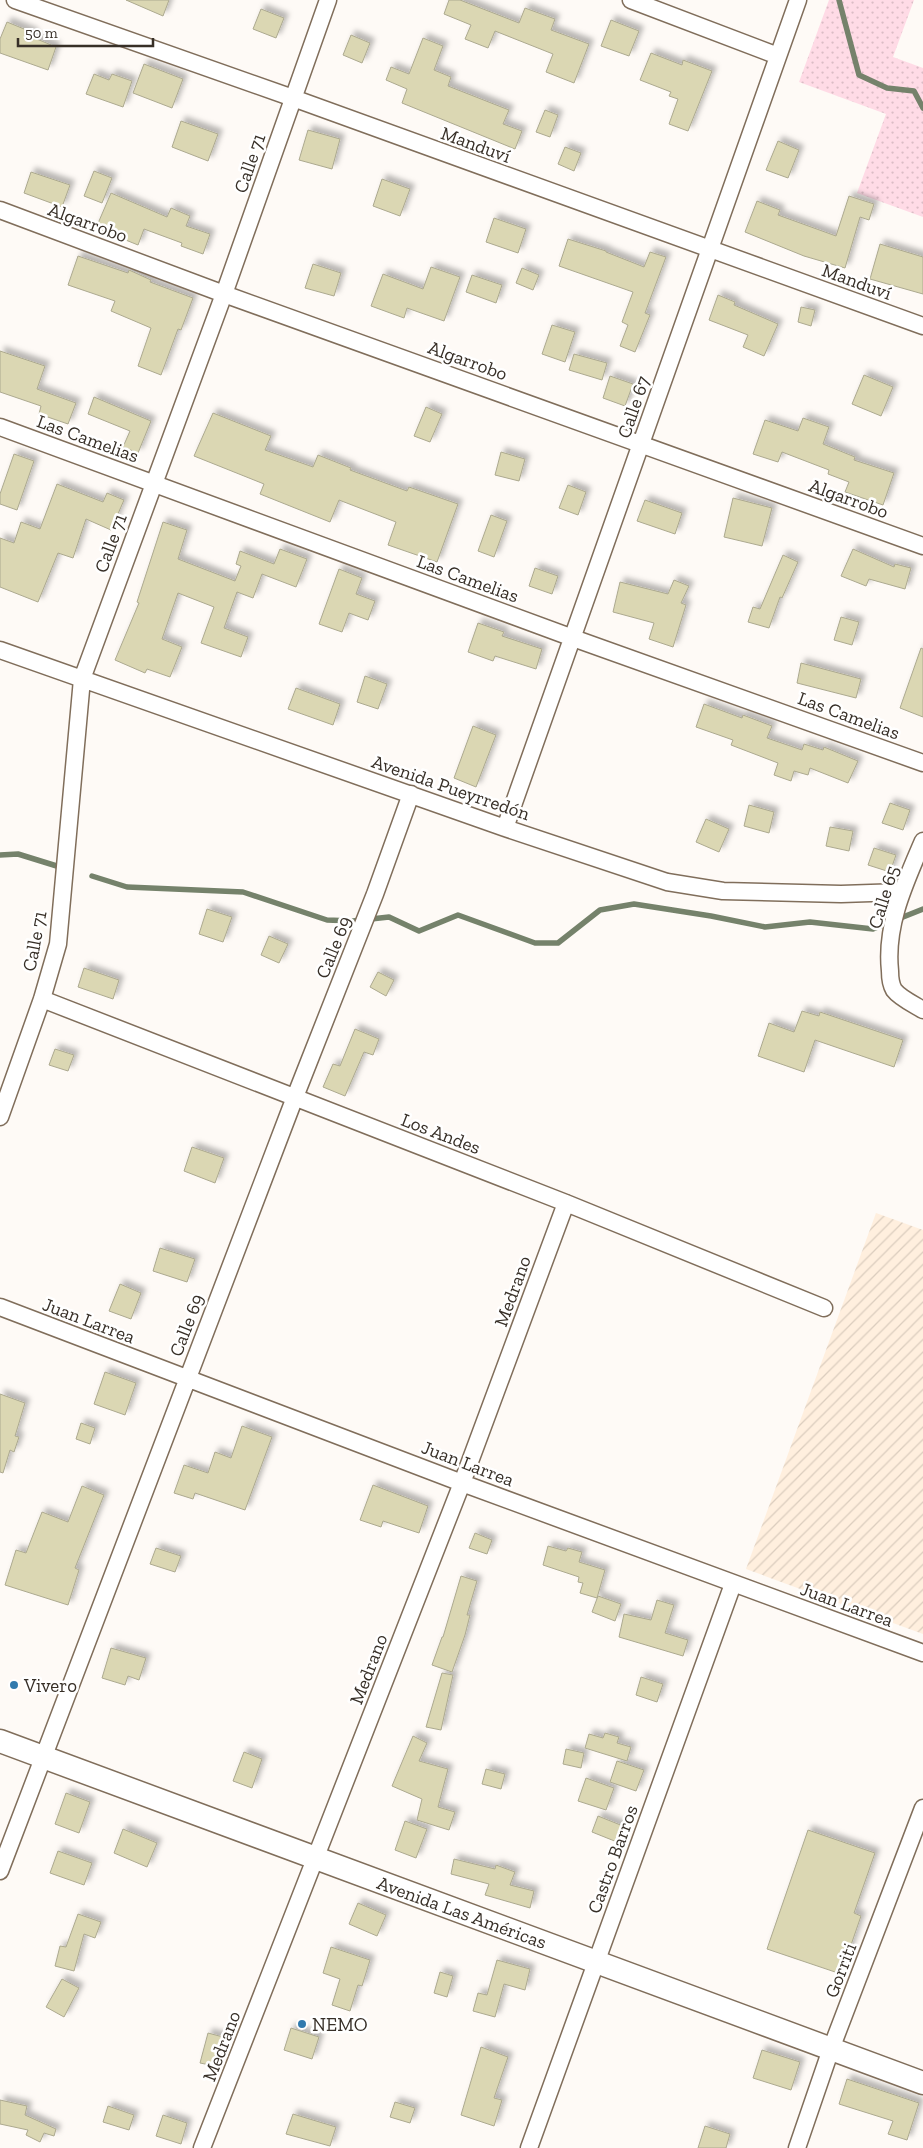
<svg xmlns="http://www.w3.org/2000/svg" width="923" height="2148" viewBox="0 0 923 2148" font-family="'Zilla Slab',serif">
<defs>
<pattern id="industrial-furrows" width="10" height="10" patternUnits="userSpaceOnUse" patternTransform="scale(1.25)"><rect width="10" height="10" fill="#ffefde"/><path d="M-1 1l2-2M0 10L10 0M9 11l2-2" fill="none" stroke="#dbcdbe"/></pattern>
<pattern id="grass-dots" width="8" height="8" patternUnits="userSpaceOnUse" patternTransform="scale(1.25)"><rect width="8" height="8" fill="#ffdbe6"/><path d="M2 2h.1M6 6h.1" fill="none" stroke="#dbbcc5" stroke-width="1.8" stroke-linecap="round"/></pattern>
<filter id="shadow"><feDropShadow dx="4.5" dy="-4.5" stdDeviation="2.5" flood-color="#0004"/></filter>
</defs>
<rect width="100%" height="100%" fill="#fefaf6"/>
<path fill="url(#industrial-furrows)" d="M876 1213 923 1230V1634L746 1569Z"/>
<path fill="url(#grass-dots)" d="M829 0H914L893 57 923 68V217L857 193 886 114 799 82Z"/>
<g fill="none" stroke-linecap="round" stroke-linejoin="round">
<path stroke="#75826b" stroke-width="5.5" d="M839 0 859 75 887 88 914 91 923 108
M0 855 18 854 60 867
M92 876 127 887 243 892 327 920 353 921 389 917 419 931 458 915 535 943H558L600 910 634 904 711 916 765 927 810 922 873 929 923 909"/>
</g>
<path fill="#dbd7b3" stroke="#aca98f" filter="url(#shadow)" d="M126 0H169L163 16Z
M449 0H460L519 23 525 8 555 19 551 30 589 44 574 83 546 72 553 54 495 31 488 48 465 39 471 25 444 14Z
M261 9 284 18 276 38 253 29Z
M611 20 639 31 629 56 601 46Z
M7 22 34 33 32 37 56 47 48 70 0 53V39Z
M351 35 370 43 362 63 343 55Z
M423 38 443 46 434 70 451 77 448 86 509 110 503 124 522 131 515 149 402 103 407 89 386 80 391 67 409 74Z
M651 53 682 65 683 60 712 71 688 131 669 124 678 99 669 96 671 92 640 80Z
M144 64 183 79 172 108 133 93Z
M94 74 109 80 112 74 132 81 123 107 86 94Z
M545 110 558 115 550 137 536 132Z
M181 121 218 134 208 161 172 147Z
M308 130 340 139 332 169 299 160Z
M778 141 799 150 788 178 766 170Z
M565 147 581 153 574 171 558 164Z
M94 171 112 178 102 203 84 196Z
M31 172 70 185 62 207 24 193Z
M382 179 410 189 400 216 373 206Z
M111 193 167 217 171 208 190 216 186 226 210 234 203 254 181 246 182 243 144 229 138 245 96 228Z
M849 196 874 204 869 220 860 217 845 268 804 256 745 232 757 201 780 210 778 215 836 236Z
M494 218 526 229 518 253 486 242Z
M568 239 606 251V252L644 267 650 252 666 257 645 313 650 315 635 352 620 346 628 325 622 322 633 292 559 266Z
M880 244 923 257V294L870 279Z
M78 256 128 273 129 270 151 280 150 282 193 298 181 330 178 329 161 375 138 366 151 328 111 311 115 301 68 285Z
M313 264 341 273 334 296 305 288Z
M431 267 460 277 444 321 407 308 404 318 371 306 383 274 423 289Z
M522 268 539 275 533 290 516 283Z
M472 275 502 285 496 303 466 292Z
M718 295 735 302 734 305 778 324 764 356 743 347 748 335 709 320Z
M801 307 815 310 811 326 798 322Z
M552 325 575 332 565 362 542 354Z
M0 351 45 366 37 389 76 403 68 424 39 414 41 406 0 392Z
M574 354 607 363 602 380 569 370Z
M864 375 893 387 881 416 852 404Z
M610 376 633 384 625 406 603 398Z
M94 397 151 421 138 453 123 447 130 431 88 414Z
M426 407 442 414 430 442 414 436Z
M213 413 271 436 265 450 313 467 318 455 351 468 350 470 407 491 409 487 458 504 437 562 388 545 396 522 339 500 330 522 260 494 264 484 194 456Z
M803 418 829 427 823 444 855 457 854 460 894 473 883 505 845 492 849 482 828 474 829 470 782 452 778 462 753 454 765 420 798 431Z
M501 452 525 459 519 481 495 475Z
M14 454 34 461 17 510 0 504V494Z
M57 484 103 502 107 493 124 500 111 530 86 519 73 558 58 553 38 602 0 587V538L14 543 21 522 40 529Z
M568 485 586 492 578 515 559 508Z
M733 498 772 508 762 546 724 537Z
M645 500 682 513 675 534 637 521Z
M491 515 507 521 494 557 478 551Z
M163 522 187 530 178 559 235 581 241 566 236 564 240 551 274 564 280 549 307 559 296 587 262 574 253 598 237 592 224 628 248 637 241 657 201 643 214 607 178 593 162 639 182 647 170 677 147 669 145 673 115 660 139 603 137 602Z
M853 549 894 567 895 564 911 568 905 589 869 579 866 586 841 576Z
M783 555 798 562 782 598 780 597 769 628 748 622 753 607 760 609Z
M535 568 558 576 552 594 529 586Z
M339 569 362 578 356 594 375 601 368 620 349 613 342 632 319 624Z
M674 580 689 586 681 603 686 605 673 647 649 639 654 623 613 612 620 582 668 594Z
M841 617 859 622 852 645 834 640Z
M478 623 504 632 502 636 542 649 536 669 495 656 493 661 468 652Z
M921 648 923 649V717L900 708Z
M801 663 861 679 856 698 797 683Z
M365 676 387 684 378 709 357 702Z
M296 688 340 704 333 725 288 709Z
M704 704 742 718 743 715 772 726 767 738 802 750 804 744 823 750 824 747 858 761 848 783 810 768 808 775 794 771 791 781 774 775 778 763 731 745 733 740 696 727Z
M473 726 496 735 476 787 454 778Z
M890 803 910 810 903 830 882 823Z
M749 805 774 812 769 833 744 826Z
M706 819 729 829 719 852 696 842Z
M830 827 853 831 849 851 826 846Z
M874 848 896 855 890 872 868 865Z
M207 909 232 917 223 942 199 934Z
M269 936 288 944 279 963 261 955Z
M84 968 119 980 113 999 78 987Z
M378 972 394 980 386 996 370 987Z
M802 1011 819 1016 820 1012 903 1040 894 1067 815 1040 804 1072 758 1056 769 1023 794 1032Z
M355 1029 379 1039 373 1055 364 1052 345 1096 323 1087 333 1064 340 1066Z
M55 1049 74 1055 68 1071 49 1065Z
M192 1147 224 1158 215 1183 184 1171Z
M160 1248 195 1259 187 1282 153 1271Z
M120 1284 141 1293 131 1319 109 1311Z
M105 1372 136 1383 125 1415 94 1404Z
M0 1394 25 1403 15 1436 19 1437 14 1452 10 1450 3 1473 0 1472Z
M81 1423 95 1428 90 1444 76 1439Z
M242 1426 272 1437 245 1510 195 1493 193 1499 174 1493 184 1465 208 1473 215 1452 231 1458Z
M373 1485 428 1506 419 1533 383 1521 381 1527 360 1520Z
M82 1486 104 1495 75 1568 79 1570 68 1605 5 1585 16 1550 26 1553 42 1512 68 1522Z
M475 1533 492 1540 487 1554 469 1548Z
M548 1546 566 1551 568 1548 582 1552 579 1562 605 1570 597 1598 580 1593 583 1583 578 1582 579 1577 543 1565Z
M156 1548 181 1556 175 1572 150 1564Z
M461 1576 477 1581 467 1615H470L465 1635 452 1672 432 1665 442 1637H443Z
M598 1596 621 1604 615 1621 592 1612Z
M657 1600 674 1605 665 1633 688 1640 683 1656 619 1637 624 1614 651 1620Z
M111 1648 146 1658 139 1680 128 1676 125 1685 102 1678Z
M442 1673 453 1675 441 1730 426 1727Z
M641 1677 663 1684 657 1702 636 1695Z
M605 1733 619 1737 617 1743 631 1747 627 1761 585 1748 589 1734 603 1738Z
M413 1736 427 1743 419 1761 448 1769 438 1807 455 1812 449 1830 417 1820 422 1799 392 1786Z
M566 1749 584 1753 581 1768 563 1764Z
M244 1752 262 1759 252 1788 233 1781Z
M617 1761 644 1770 636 1791 610 1782Z
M486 1769 505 1774 501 1789 482 1784Z
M586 1778 614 1788 606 1810 578 1801Z
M66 1793 90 1802 79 1833 55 1824Z
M598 1816 623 1826 617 1842 592 1832Z
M405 1821 427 1829 416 1858 395 1850Z
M123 1829 157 1843 147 1867 114 1853Z
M808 1830 875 1853 854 1913 861 1916 841 1974 767 1949Z
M58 1851 92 1863 84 1885 50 1873Z
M454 1859 495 1869 496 1865 515 1872 510 1885 534 1891 530 1908 485 1895 489 1884 451 1874Z
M358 1903 386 1915 377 1936 349 1924Z
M78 1914 101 1922 95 1938 84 1934 74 1971 55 1966 60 1946 66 1947Z
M331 1947 370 1960 362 1986 358 1985 350 2011 332 2005 340 1979 323 1973Z
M497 1960 530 1969 525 1990 504 1984 495 2017 473 2011 478 1993 487 1995Z
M440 1972 453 1976 447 1997 434 1993Z
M62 1979 79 1988 64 2017 46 2007Z
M291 2028 319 2037 312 2059 284 2050Z
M208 2033 223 2037 215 2066 200 2063Z
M481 2047 508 2057 494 2098 502 2100 494 2126 461 2115Z
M762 2050 800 2062 791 2090 753 2078Z
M847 2079 919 2103 907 2140 888 2134 893 2121 839 2104Z
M0 2100 27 2106 25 2115 56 2129 54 2136 44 2133 40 2142 26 2135 28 2130 0 2124Z
M395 2102 415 2108 410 2123 390 2117Z
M108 2106 134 2115 129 2130 103 2122Z
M293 2114 336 2127 330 2146 286 2134Z
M163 2115 187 2123 181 2144 156 2136Z
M705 2126 730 2134 726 2148H698Z"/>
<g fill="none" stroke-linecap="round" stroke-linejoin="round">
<g stroke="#806e5b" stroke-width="19">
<path id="street" d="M15 0 293 98 923 326
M631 0 778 56
M0 210 224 294 923 546
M0 427 573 638 923 763
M0 650 505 828 667 882 723 891 841 894 901 892
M505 828 798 0
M923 841C905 883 885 925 890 971 890 978 891 985 894 990 900 998 915 1005 923 1010
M42 999 566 1203 824 1308
M0 1117 42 999 58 944 82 679 224 294 328 0
M0 1307 462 1483 923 1653
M0 1871 295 1097 375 894 411 794
M202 2148 462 1483 566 1203
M529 2148 733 1584
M797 2148 831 2049 923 1808"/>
</g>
<g stroke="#806e5b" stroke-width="25">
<path id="secondary" d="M0 1741 923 2083"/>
</g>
<use href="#street" stroke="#fff" stroke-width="16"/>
<use href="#secondary" stroke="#fff" stroke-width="22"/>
</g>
<g fill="#317aae" stroke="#fff" stroke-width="2">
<circle cx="14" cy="1685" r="5"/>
<circle cx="302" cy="2024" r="5"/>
</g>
<g text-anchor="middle" stroke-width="5" stroke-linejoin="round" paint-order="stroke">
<g font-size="19" fill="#372f27" stroke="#fff">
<text transform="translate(476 144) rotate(20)" y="7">Manduví</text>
<text transform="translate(249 163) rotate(-71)" y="7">Calle 71</text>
<text transform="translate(88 222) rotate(20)" y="7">Algarrobo</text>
<text transform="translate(857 281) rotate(20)" y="7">Manduví</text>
<text transform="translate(468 360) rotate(20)" y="7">Algarrobo</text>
<text transform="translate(633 407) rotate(-71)" y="7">Calle 67</text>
<text transform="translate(88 438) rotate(20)" y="7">Las Camelias</text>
<text transform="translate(849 498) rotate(20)" y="7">Algarrobo</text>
<text transform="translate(110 543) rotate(-70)" y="7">Calle 71</text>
<text transform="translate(468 578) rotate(20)" y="7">Las Camelias</text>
<text transform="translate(849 715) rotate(20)" y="7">Las Camelias</text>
<text transform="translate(451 787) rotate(19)" y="7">Avenida Pueyrredón</text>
<text transform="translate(883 897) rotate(-73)" y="7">Calle 65</text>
<text transform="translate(34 941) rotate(-79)" y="7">Calle 71</text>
<text transform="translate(333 947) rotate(-68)" y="7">Calle 69</text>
<text transform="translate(441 1133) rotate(21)" y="7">Los Andes</text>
<text transform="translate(512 1291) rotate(-70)" y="7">Medrano</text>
<text transform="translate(89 1320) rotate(21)" y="7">Juan Larrea</text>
<text transform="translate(186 1325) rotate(-69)" y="7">Calle 69</text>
<text transform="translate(468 1463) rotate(21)" y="7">Juan Larrea</text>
<text transform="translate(847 1604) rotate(20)" y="7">Juan Larrea</text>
<text transform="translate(368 1669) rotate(-69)" y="7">Medrano</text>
<text transform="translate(612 1859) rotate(-70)" y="7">Castro Barros</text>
<text transform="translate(462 1912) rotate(20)" y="7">Avenida Las Américas</text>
<text transform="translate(840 1970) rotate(-69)" y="7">Gorriti</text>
<text transform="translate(221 2046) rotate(-69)" y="7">Medrano</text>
</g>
<g font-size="19" fill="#372f27" stroke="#fff" text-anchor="start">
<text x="24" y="1692">Vivero</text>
<text x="312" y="2031">NEMO</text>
</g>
</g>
<path d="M18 38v8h135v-8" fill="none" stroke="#372f27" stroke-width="2.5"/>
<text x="25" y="38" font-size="15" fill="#372f27" stroke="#ffffff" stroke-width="4" paint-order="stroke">50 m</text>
</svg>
